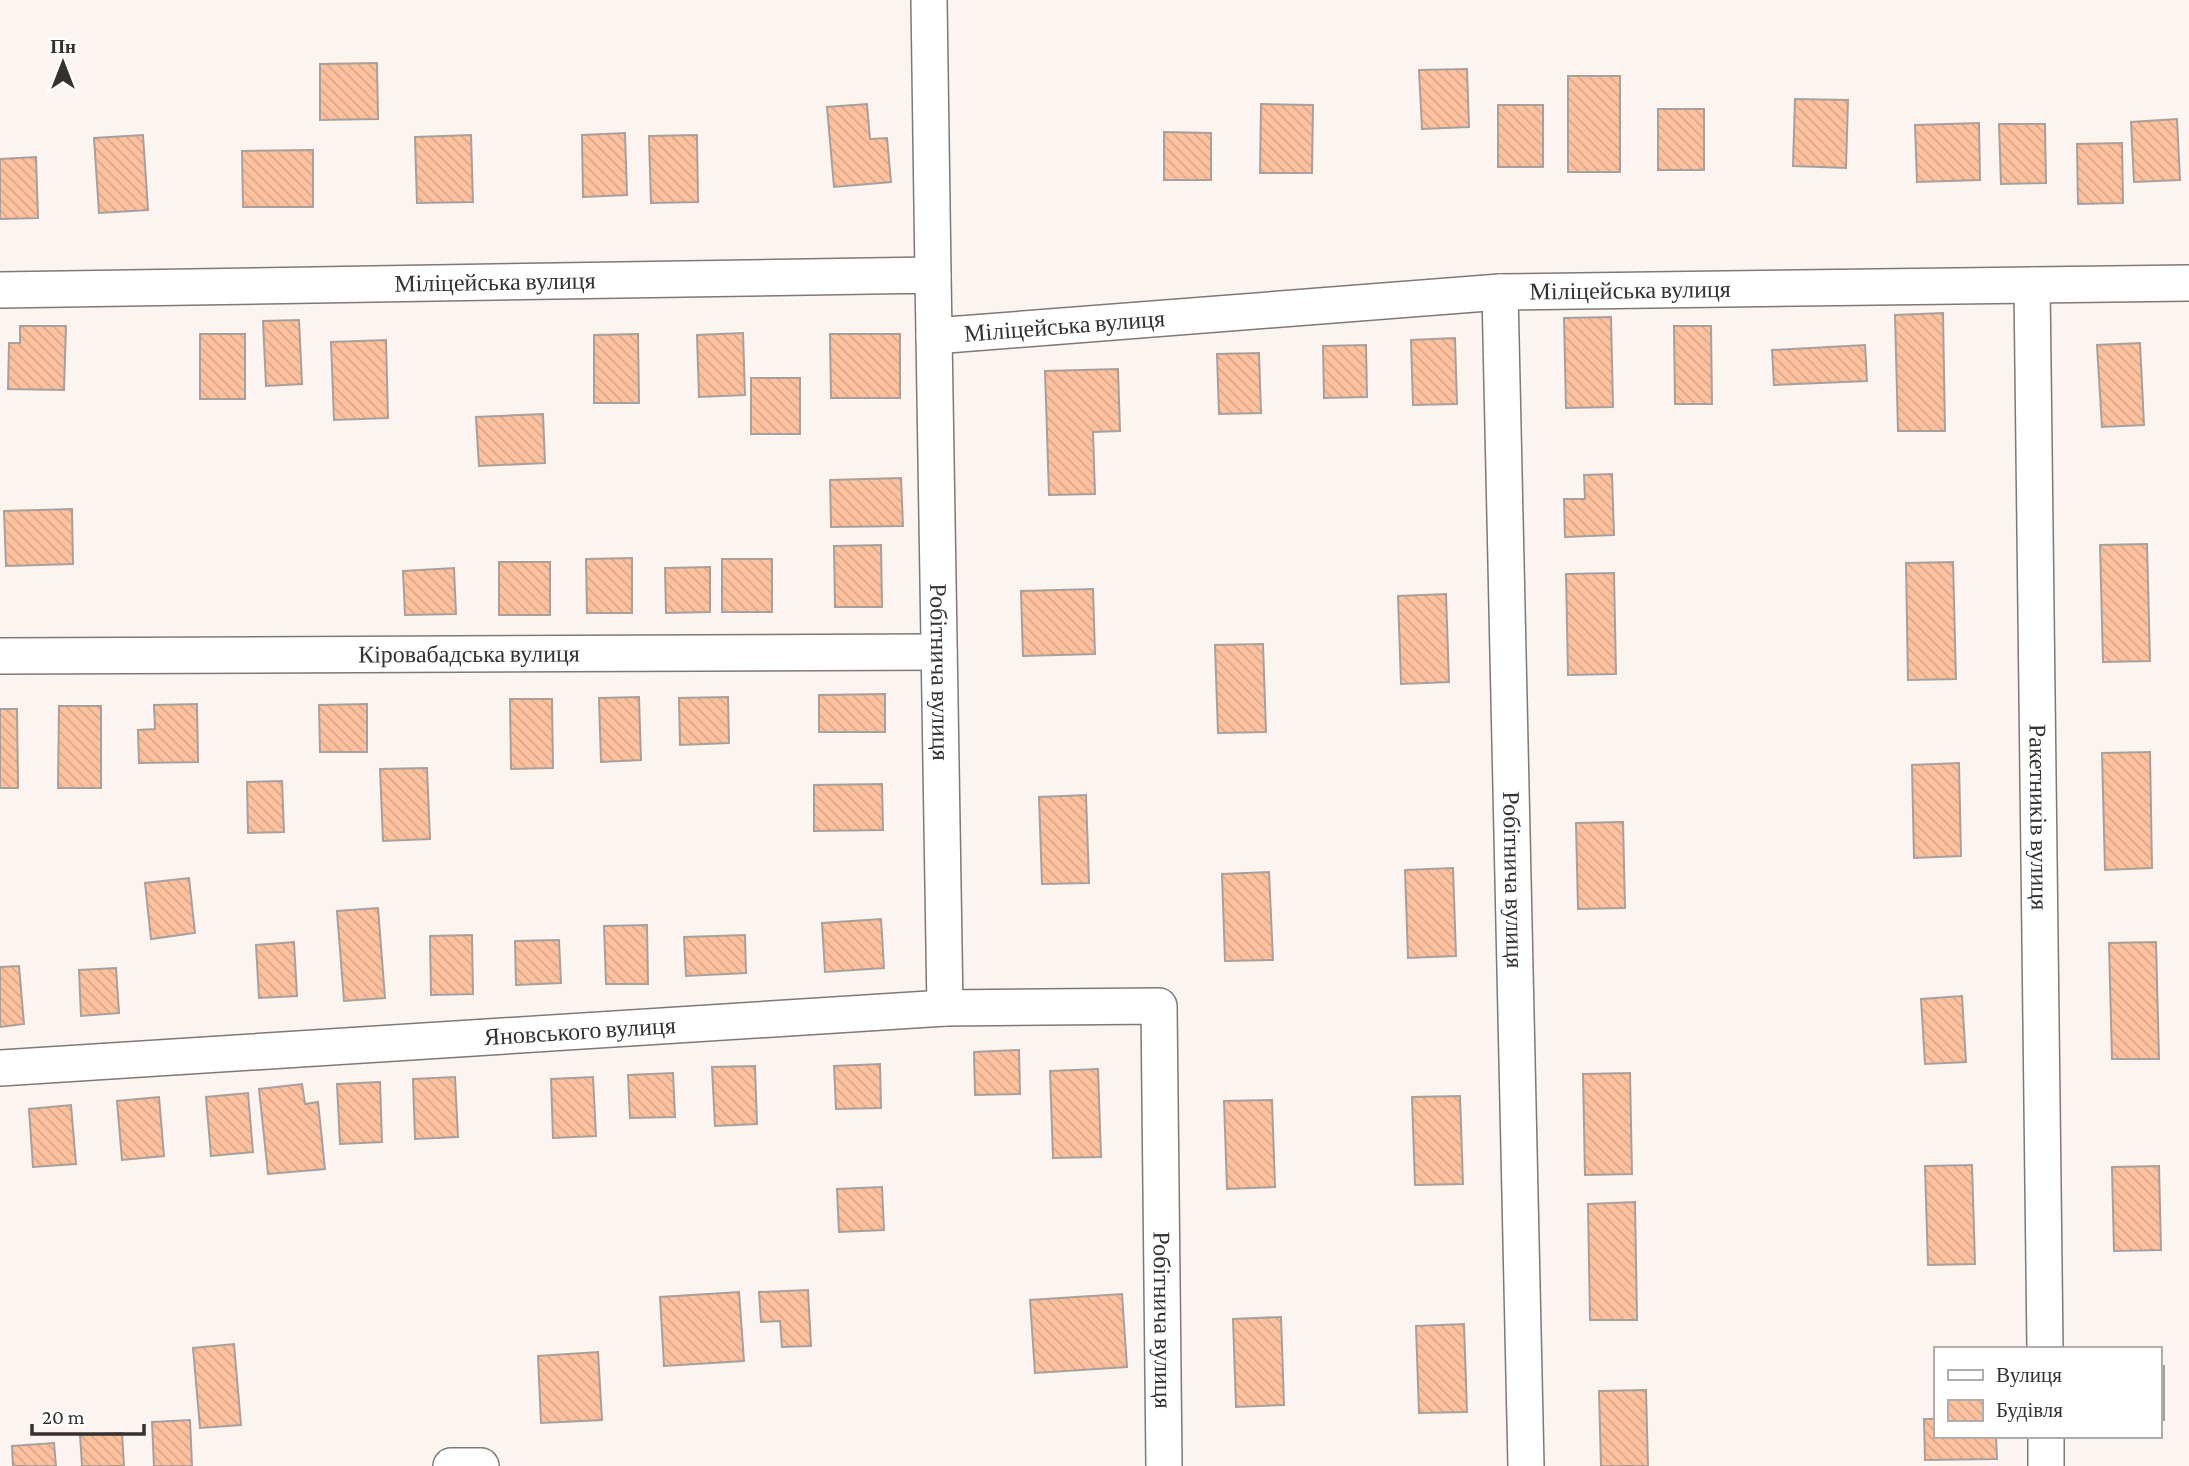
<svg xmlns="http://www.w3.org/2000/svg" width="2189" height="1466" viewBox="0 0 2189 1466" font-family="'Crimson Pro',serif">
<defs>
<pattern id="building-back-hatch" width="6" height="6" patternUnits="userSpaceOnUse" patternTransform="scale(1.75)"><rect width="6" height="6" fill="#fec19e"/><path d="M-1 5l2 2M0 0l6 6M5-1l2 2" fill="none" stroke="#daa688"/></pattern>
</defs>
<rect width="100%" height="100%" fill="#fcf4f0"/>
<path fill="url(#building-back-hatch)" stroke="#a7a09c" stroke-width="2" d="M377 63 378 119 320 120V64Z
M1467 69 1469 127 1422 129 1419 70Z
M1568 76H1620V172H1568Z
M1795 99 1848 100 1846 168 1793 166Z
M867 104 870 139 887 138 891 182 834 187 827 107Z
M1261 104 1313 105 1312 173H1260Z
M1498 105H1543V167H1498Z
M1658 109H1704V170H1658Z
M2177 119 2180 180 2134 182 2131 122Z
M1979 123 1980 180 1917 182 1915 125Z
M1999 124H2045L2046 183 2001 184Z
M1164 132 1211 133V180H1164Z
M625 133 627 195 583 197 582 135Z
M143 135 148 210 99 213 94 138Z
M471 135 473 202 417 203 415 137Z
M697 135 698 202 651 203 649 136Z
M2122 143 2123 203 2078 204 2077 144Z
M313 150V207H243L242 151Z
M36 157 38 218 0 219V159Z
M1943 313 1945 431H1898L1895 315Z
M1611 317 1613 407 1566 408 1564 318Z
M299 320 302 384 266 386 263 321Z
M20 326H66L64 390 8 389 9 343H20Z
M1674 326H1711L1712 404H1675Z
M743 333 745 395 699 397 697 335Z
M200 334H245V399H200Z
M638 334 639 403H594V335Z
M830 334H900V398H831Z
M1455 338 1457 404 1413 405 1411 340Z
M386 340 388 418 334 420 331 342Z
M2140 343 2144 425 2102 427 2097 345Z
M1366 345 1367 397 1324 398 1323 346Z
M1865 345 1867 381 1774 385 1772 350Z
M1259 353 1261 413 1219 414 1217 354Z
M1118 369 1120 431 1093 432 1095 494 1049 495 1045 371Z
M751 378H800V434H751Z
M543 414 545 463 479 466 476 417Z
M1612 474 1614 535 1565 537 1564 499H1585L1584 475Z
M901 478 903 526 831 527 830 480Z
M72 509 73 564 6 566 4 511Z
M2147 544 2150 661 2103 662 2100 545Z
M881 545 882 607H835L834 546Z
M632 558V613H587L586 559Z
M722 559H772V612H722Z
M499 562H550V615H499Z
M1953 562 1956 679 1908 680 1906 563Z
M710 567V612L666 613 665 568Z
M454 568 456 614 405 615 403 571Z
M1614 573 1616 674 1568 675 1566 574Z
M1093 589 1095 654 1023 656 1021 591Z
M1446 594 1449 682 1401 684 1398 596Z
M1263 644 1266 732 1218 733 1215 645Z
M885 694V732H819V695Z
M639 697 641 760 601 762 599 698Z
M728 697 729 743 680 745 679 698Z
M510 699H552L553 768 511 769Z
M197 704 198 762 139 763 138 730 155 729 154 705Z
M367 704V752H320L319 705Z
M59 706H101V788H58Z
M0 709H17L18 788H0Z
M2150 752 2152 868 2105 870 2102 753Z
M1959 763 1961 856 1914 858 1912 765Z
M427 768 430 839 383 841 380 769Z
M282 781 284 832 248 833 247 782Z
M882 784 883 830 814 831V785Z
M1086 795 1089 883 1042 884 1039 797Z
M1623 822 1625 908 1578 909 1576 823Z
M1453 868 1456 956 1408 958 1405 870Z
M1269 872 1273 960 1225 961 1222 874Z
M189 878 195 933 151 939 145 883Z
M378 908 385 998 344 1001 337 911Z
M881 919 884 968 825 972 822 923Z
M647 925 648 984H606L604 926Z
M472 935 473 994 431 995 430 936Z
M745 935 746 973 686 976 684 937Z
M559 940 561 983 516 985 515 941Z
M294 942 297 996 259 998 256 945Z
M2156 942 2159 1059H2112L2109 943Z
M19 966 24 1024 0 1027V967Z
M116 968 119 1013 81 1016 79 970Z
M1962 996 1966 1062 1925 1064 1921 999Z
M1019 1050 1020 1094 975 1095 974 1052Z
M880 1064 881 1108 836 1109 834 1066Z
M755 1066 757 1124 715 1126 712 1067Z
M1098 1069 1101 1157 1053 1158 1050 1071Z
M673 1073 675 1117 630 1118 628 1075Z
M1630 1073 1632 1174 1585 1175 1583 1074Z
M455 1077 458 1137 415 1139 413 1079Z
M593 1077 596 1136 553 1138 551 1079Z
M380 1082 382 1142 340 1144 337 1084Z
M302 1084 305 1104 318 1102 325 1169 268 1174 259 1089Z
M248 1093 253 1152 211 1156 206 1097Z
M1460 1096 1463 1184 1415 1185 1412 1097Z
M159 1097 164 1156 122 1160 117 1101Z
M1272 1100 1275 1187 1227 1189 1224 1101Z
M71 1105 76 1164 33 1167 29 1109Z
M1972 1165 1975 1264 1928 1265 1925 1166Z
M2159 1166 2161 1250 2114 1251 2112 1167Z
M882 1187 884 1230 839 1232 837 1189Z
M1635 1202 1637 1320H1590L1588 1204Z
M808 1290 811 1346 782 1347 780 1321 761 1322 759 1292Z
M739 1292 744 1361 664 1366 660 1297Z
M1122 1294 1127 1367 1035 1373 1030 1300Z
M1281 1317 1284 1405 1236 1407 1233 1319Z
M1464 1324 1467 1412 1419 1413 1416 1326Z
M234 1344 241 1425 200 1428 193 1348Z
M598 1352 602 1420 541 1423 538 1356Z
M2159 1366H2164V1420H2159Z
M1646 1390 1648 1466H1601L1599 1391Z
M1924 1419H1935V1436H1996L1997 1459 1925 1460Z
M190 1420 192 1466H154L152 1422Z
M122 1433 124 1466H82L80 1435Z
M54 1443 56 1466H13L12 1446Z"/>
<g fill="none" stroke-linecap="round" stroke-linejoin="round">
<g stroke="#7f7874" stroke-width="38">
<g id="street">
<path d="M929 0 933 275"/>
<path id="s1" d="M2032 285 2045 1349"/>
<path id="s2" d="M0 290 933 275 934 336 1500 292 2189 283"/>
<path id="s3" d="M1500 292 1526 1466"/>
<path id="s4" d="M934 336 945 1008"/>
<path id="s5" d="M0 656 939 652"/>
<path id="s6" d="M0 1068 945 1008 1159 1006 1164 1466"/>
<path d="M2046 1436V1466"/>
<path d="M451 1466H481"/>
</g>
</g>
<use href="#street" stroke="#fff" stroke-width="35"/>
</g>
<g text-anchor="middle" stroke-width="6" stroke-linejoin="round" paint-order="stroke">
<g font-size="24" fill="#34312f" stroke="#fff">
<text dy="8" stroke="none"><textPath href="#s2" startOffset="495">Міліцейська вулиця</textPath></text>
<text dy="8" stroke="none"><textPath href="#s2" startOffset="1692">Міліцейська вулиця</textPath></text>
<text dy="8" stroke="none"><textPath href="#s2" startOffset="1125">Міліцейська вулиця</textPath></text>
<text dy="8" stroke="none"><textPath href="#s5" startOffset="469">Кіровабадська вулиця</textPath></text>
<text dy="8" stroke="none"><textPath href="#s4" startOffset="336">Робітнича вулиця</textPath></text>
<text dy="8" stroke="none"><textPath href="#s1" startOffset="532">Ракетників вулиця</textPath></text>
<text dy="8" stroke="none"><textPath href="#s3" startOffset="588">Робітнича вулиця</textPath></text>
<text dy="8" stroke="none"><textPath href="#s6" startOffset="581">Яновського вулиця</textPath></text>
<text dy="8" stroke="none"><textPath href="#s6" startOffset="1475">Робітнича вулиця</textPath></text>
</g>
</g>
<rect x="1934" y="1347" width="228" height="91" fill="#ffffff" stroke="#aeadac" stroke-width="2"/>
<rect x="1948" y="1370" width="35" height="10" fill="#ffffff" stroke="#aeadac" stroke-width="2"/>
<text x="1996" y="1382" font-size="21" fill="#34312f">Вулиця</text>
<rect x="1948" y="1400" width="35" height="21" fill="url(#building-back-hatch)" stroke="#aeadac" stroke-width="2"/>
<text x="1996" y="1417" font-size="21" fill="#34312f">Будівля</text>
<g transform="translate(63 63)" stroke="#ffffff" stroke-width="5" paint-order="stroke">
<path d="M0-5L12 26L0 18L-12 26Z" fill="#34312f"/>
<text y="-10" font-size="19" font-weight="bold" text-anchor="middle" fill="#34312f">Пн</text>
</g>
<path d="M32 1424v10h112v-10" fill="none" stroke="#34312f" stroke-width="3.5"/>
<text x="42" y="1424" font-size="21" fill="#34312f" stroke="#ffffff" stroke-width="5" paint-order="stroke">20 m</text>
</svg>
